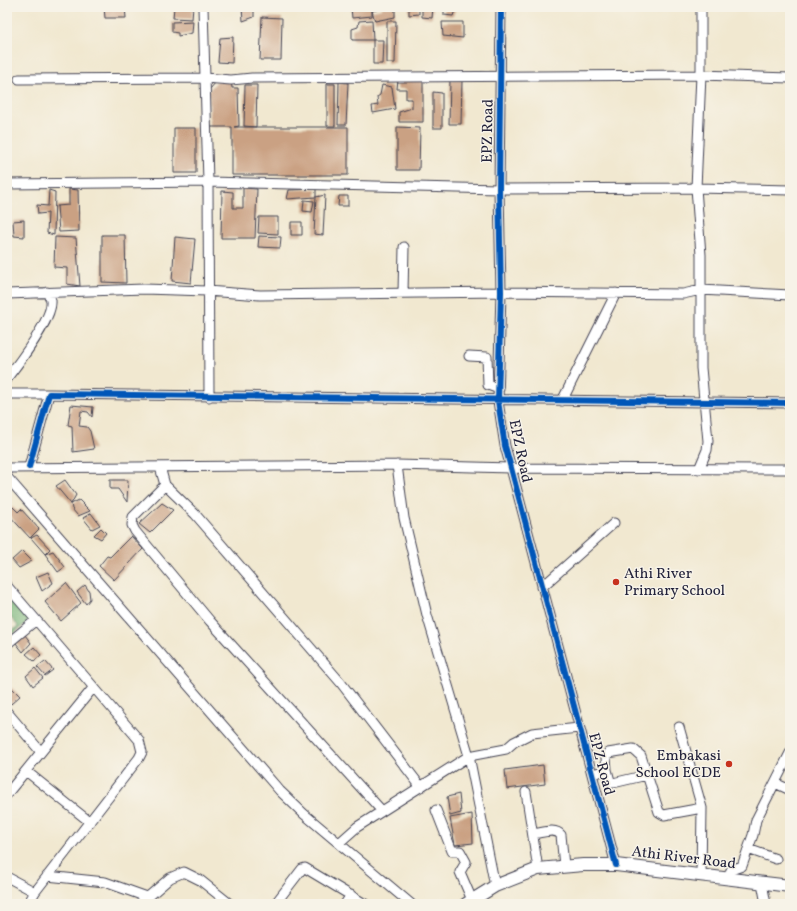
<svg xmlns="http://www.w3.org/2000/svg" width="797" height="911" viewBox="0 0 797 911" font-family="Vollkorn,serif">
<rect width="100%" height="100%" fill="#f7f3e8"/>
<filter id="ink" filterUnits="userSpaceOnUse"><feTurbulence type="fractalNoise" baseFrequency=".025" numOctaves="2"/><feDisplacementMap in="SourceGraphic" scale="8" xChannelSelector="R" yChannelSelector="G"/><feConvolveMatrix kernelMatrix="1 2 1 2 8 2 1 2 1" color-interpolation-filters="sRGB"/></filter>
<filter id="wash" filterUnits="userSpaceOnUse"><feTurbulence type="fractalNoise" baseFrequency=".012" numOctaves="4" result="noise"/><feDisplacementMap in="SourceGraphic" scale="16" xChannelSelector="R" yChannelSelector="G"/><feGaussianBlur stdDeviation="0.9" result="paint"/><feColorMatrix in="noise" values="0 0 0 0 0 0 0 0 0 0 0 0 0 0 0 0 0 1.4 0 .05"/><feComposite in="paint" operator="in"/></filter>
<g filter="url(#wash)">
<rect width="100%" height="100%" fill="#f1e8d0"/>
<path fill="#72b275" stroke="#4a6a58" d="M10 596 30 620 7 639V635L18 626 9 616 7 619V611L11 605 7 599Z"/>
<g id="blocks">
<path fill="#caa183" d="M104 7H125L126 18H105Z
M174 7H193L192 19 173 18Z
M242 7H254V17L243 21Z
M351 7H372V11L381 9V7H395V17L375 21 372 11V16L352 18Z
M409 7H419V14L409 15Z
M422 7H433L432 18 422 17Z
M444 7H456L453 16 444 15Z
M262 17 282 18 281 60H260Z
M372 20 373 40H352V29L358 27 359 21Z
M193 21 192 33 178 36V33L172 32V22Z
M387 21H396L395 63H387Z
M442 22H463V38L443 36Z
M233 37 232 63 218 62 220 38Z
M373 40H383L382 64H373Z
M398 79H423V122H399V112L412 108V99H406V89H397Z
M231 80 232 88H238L239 126 234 127H348V175H232V127H210L209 90 217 81Z
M450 80H462L461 124H449Z
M339 82 348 83 346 125H338Z
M327 84H335V126H327Z
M245 85H257L256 127 244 126Z
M382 85 392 87 395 109 373 113 372 106 378 105 377 97 380 95Z
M433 92 442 93V128H433Z
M397 127 420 128 419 170H397Z
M174 128H196V173H174Z
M243 188 257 189 255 238H221L222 191 233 192V208H243Z
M69 189 78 190 79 231 59 232 57 206 69 205Z
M316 189V197L287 199 289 190Z
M49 190 55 192 54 235 47 233 48 213 38 214 37 205 48 206Z
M325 195 323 235 314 234 316 197Z
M339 196H348V206H338Z
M304 200 314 201 312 212 303 211Z
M259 217H278V234L258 233Z
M24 220V237L14 236 13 221Z
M291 222H302V235H291Z
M102 235H125L126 283 102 282Z
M259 236 281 237 280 248 258 247Z
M55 237 76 238 80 286 67 284V268L54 267Z
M175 237 195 239 191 283 172 281Z
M71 405 93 407 92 417 88 412 81 411 79 426 87 427 90 431 94 449 73 452 72 426 68 425Z
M65 480 76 495 71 504 79 500 90 511 78 516 72 509 71 504 56 486Z
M110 480H128L127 502 118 489H110Z
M162 503 173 510 150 533 139 524Z
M13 507 18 512 21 509 39 529 30 538 7 513Z
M91 513 100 525 92 529 83 518Z
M101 528 106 533 101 539 94 535Z
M37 535 50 549 45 554 31 538Z
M131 536 143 549 114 580 99 566 107 556 110 557Z
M22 551 32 561 19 568 12 560Z
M53 551 65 567 58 572 45 554Z
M48 572 53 583 42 591 36 577Z
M66 583 81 603 61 621 45 602Z
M85 585 89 591 90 599 86 604 77 592Z
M25 635 31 643 23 652 16 643Z
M34 647 41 655 34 661 26 654Z
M45 661 53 670 45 676 37 667Z
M35 668 43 678 33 686 26 676Z
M12 688 20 696 11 704 7 698V691Z
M543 765 545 784 507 789 505 770Z
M459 794 461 813 450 816 447 797Z
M472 814 473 843 455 845 450 818Z"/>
</g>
</g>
<g filter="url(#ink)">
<use href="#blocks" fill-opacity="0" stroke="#414051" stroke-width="1"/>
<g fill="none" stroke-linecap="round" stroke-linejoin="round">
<g stroke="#414051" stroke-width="11">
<path id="minor" d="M203 7 208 182 209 397
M501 7 499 189 501 292 498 401 505 446 511 468 616 865
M19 79 205 78 231 80 252 78 701 75 790 78
M7 184 208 182 499 189 696 188 790 190
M403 293 404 247
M7 294 144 289 207 291 260 295 501 292 683 294 701 290 790 295
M469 356 487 357 488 385 499 389
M7 378C18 364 53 318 51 301 51 298 48 295 47 292
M7 394H49
M562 401 616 293
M397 465 404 518 427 615 469 756 506 749 514 742 532 733 579 728
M29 467 49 394 790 403
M160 467 165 485 195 514 341 683 421 787
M7 468 397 465 511 468 790 469
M699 469 707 450 708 441 701 368V255L696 188 701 75V7
M7 477 280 791 304 814 411 904
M165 485 133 517 132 525 135 531 210 621 382 811
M7 586 139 740 142 752 139 758 35 892 28 904
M542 587 614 523
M7 644 36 620
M7 712 41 752
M679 727 702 808
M607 770 610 781 613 783 647 775
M26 771 90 822
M592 774 607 770 606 758 608 753 633 749 641 756 659 812 664 815 702 808 701 874
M775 783 790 790
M526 792 538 869
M7 794 93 688
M436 810 452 851H460L466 862 460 872 472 900
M533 834C542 833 555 827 561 835L564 866
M339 843 357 827 469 756 495 886
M748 849 776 859
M47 876 105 882 147 897
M7 877 35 892
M728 878 731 870 742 866 753 835 756 820 790 753
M762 883 766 904
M140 904 170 878 184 872 200 880 230 904
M275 904 302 869 305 868 365 904
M345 904 351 895"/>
</g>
<g stroke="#414051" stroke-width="14">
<path id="major" d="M466 904 495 886 538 869 583 865H616L790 886"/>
</g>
<use href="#minor" stroke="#fff" stroke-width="9"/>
<use href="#major" stroke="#fff" stroke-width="12"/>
<g stroke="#f7f3e8" stroke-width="8">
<path id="cycleway" d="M501 7 499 189 501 292 498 401 505 446 511 468 616 865
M29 467 49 394 790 403"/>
</g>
<use href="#cycleway" stroke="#0057b8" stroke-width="6"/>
</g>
</g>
<g fill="#c8321e" stroke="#f7f3e8" stroke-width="1.5">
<circle cx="616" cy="582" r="4"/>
<circle cx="729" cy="764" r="4"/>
</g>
<g text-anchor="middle" stroke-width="3" stroke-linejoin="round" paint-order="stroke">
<g font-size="15" fill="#22223b" stroke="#f7f3e8">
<text transform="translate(487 131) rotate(-89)" y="5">EPZ Road</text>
<text transform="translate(521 451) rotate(78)" y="5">EPZ Road</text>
<text transform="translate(602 764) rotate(75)" y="5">EPZ Road</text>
<text transform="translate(684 857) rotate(7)" y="5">Athi River Road</text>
</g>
<g font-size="15" fill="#22223b" stroke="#f7f3e8" text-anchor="start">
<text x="624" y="578">Athi River<tspan x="624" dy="17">Primary School</tspan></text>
<text x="721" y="760" text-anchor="end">Embakasi<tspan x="721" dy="17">School ECDE</tspan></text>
</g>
</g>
<rect width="797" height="911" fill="none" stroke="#f7f3e8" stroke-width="24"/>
</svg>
